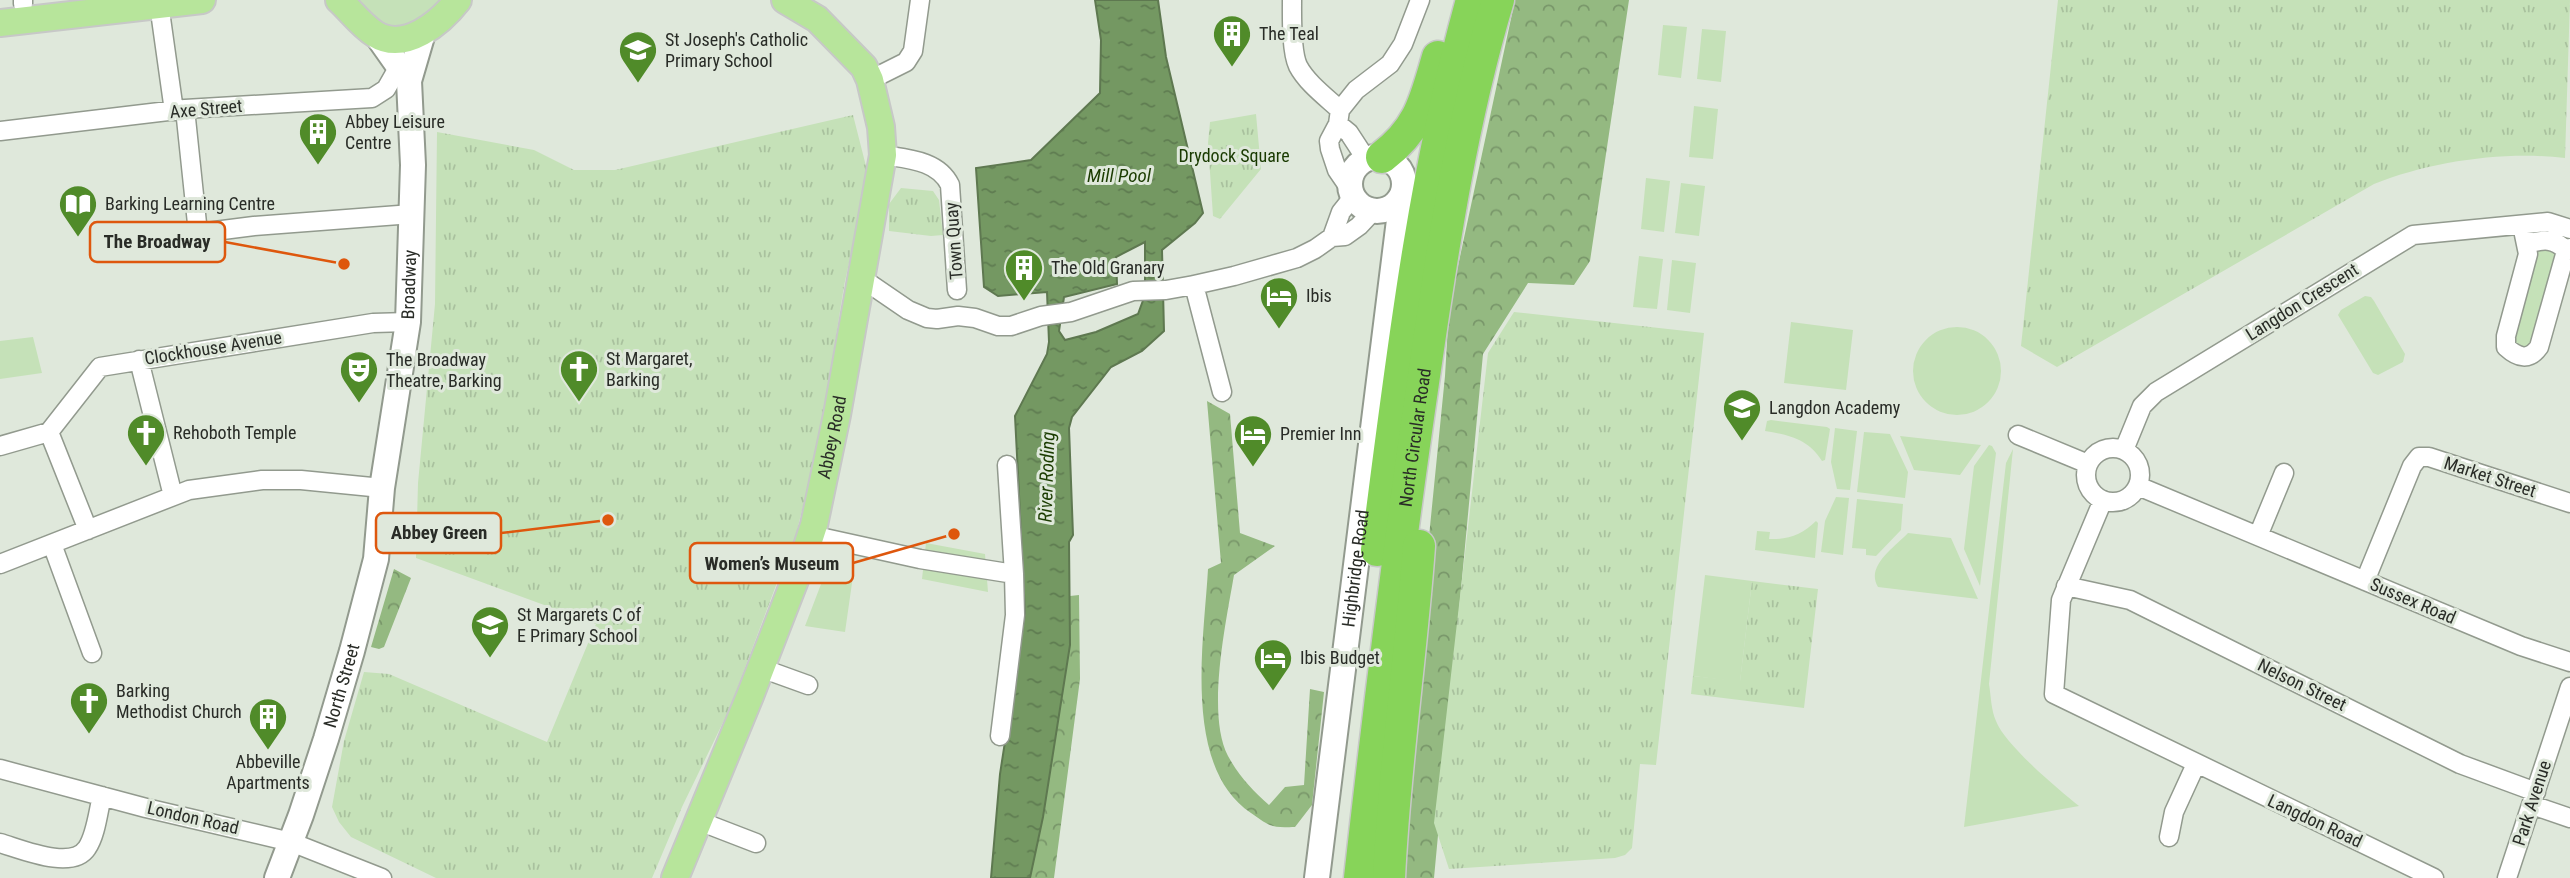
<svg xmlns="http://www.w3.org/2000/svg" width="2570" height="878" viewBox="0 0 2570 878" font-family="'Roboto Condensed',sans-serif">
<defs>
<pattern id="forest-crowns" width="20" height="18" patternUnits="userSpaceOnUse" patternTransform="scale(1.75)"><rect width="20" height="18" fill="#94b981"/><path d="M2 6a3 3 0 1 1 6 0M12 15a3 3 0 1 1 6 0" fill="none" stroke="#79976a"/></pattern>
<pattern id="park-tufts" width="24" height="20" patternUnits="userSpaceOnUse" patternTransform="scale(1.75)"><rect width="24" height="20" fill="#c5e1b8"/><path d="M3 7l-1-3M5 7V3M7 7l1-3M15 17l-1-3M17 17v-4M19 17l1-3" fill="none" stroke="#a9c19e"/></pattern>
<pattern id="water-ripples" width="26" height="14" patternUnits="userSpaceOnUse" patternTransform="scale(1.75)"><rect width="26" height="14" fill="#749862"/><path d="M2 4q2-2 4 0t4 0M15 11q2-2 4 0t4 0" fill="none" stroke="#5f7c51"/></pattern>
</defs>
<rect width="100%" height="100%" fill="#dfe8db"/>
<path fill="#c5e1b8" d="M359 0H441C417 30 380 38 359 0Z
M1663 25 1687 27 1681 78 1658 75Z
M1702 29 1726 31 1721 82 1697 79Z
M1694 106 1718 109 1713 159 1689 157Z
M1646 178 1670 181 1664 232 1641 229Z
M1681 183 1705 186 1699 236 1675 233Z
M2540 247 2557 252 2534 346 2519 351 2512 337 2536 250Z
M1639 256 1663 259 1657 309 1633 307Z
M1672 260 1696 263 1690 313 1667 310Z
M2365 296 2371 297 2374 301 2405 354 2403 362 2378 375 2373 373 2338 315 2341 310Z
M1791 322 1853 330 1846 390 1784 383Z
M1913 371a44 44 0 1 1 88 0a44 44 0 1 1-88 0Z
M33 337 42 373 0 379V341Z
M1771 420 1827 427 1830 429 1825 460 1822 461C1808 439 1789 435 1765 431L1767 421Z
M1835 428 1857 431 1850 490 1837 489 1831 462Z
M1864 432 1890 434 1908 472 1905 498 1857 492Z
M1900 436 1981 445 1960 475 1914 470Z
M1989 445 1992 446 1996 453 1980 586 1964 549 1974 466Z
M2013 449 1989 684C1991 696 1991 710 1996 721 2005 745 2058 789 2079 806L1964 827 2006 463Z
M1836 497 1849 498 1843 555 1821 552 1825 521Z
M1857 499 1903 504 1901 530 1876 556 1866 555V549L1852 548Z
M1816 521 1818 523 1815 558 1755 550 1757 531 1770 532 1769 539C1788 540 1803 534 1816 521Z
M1908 533 1951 538 1978 599 1878 587C1865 566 1895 547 1908 533Z
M926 543 985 554 988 592 922 579Z
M831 558 853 576 845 632 805 626Z
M1705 575 1752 581 1740 682 1693 676Z"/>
<path fill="url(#forest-crowns)" d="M1515 0H1629L1590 261 1574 285 1528 283 1483 354 1434 878H1395L1445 376 1449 308Z
M1207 401 1230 414 1240 533 1275 546 1234 575C1226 622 1206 714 1228 756 1239 776 1252 790 1269 805L1285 787 1304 785 1310 689 1324 692 1312 805 1295 827C1271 828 1271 827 1251 813 1182 767 1204 641 1208 569L1221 563Z
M394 569 411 578 384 647 379 649 371 647Z
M1079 595 1080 679 1054 878H1030L1043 817 1070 645V596Z"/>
<path fill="url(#park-tufts)" d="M2058 0H2570L2565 158C2504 151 2432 161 2374 184L2057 367 2021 346Z
M1256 114 1261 169 1220 219 1213 216 1208 143 1210 122Z
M853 115 868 174 844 286 819 443 790 558 778 580 730 708 682 807 652 878H436L351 837 339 822 332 807 344 741 364 672 389 674 547 742 596 624 416 558 418 483 435 304 437 132 534 150 574 170H615Z
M901 188 933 191 939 200 943 235 931 236 889 231V204Z
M1514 312 1704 333 1656 765 1640 764 1632 848 1625 855 1615 858 1449 869 1434 823 1488 353Z
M1752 581 1818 589 1804 708 1691 694 1693 676 1740 681Z"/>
<path fill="url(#water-ripples)" stroke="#5e7850" stroke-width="2" fill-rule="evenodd" d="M1095 0H1158L1166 57 1203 213 1195 223 1162 250 1164 331 1142 351 1111 367 1072 417 1069 428 1073 535 1069 542 1070 645 1043 817 1030 878H991L1000 774 1025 613 1015 416 1047 354 1049 342 1047 292 998 296 984 287 976 168 1031 160 1100 93 1101 40ZM1145 242V295L1138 314 1096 332 1065 340 1059 331 1064 297 1117 284 1116 257Z"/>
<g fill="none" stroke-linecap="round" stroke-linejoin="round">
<g stroke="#929a8e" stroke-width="21">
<path id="street" d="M23 0V4
M1292 0C1292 17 1291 51 1298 66 1307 83 1326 97 1340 110
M159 4 174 111
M870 80 906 62 913 51 920 0
M185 109 198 233
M1338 124 1349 133 1366 159
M0 131 185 109 372 98 386 89 398 68
M883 155C907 159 938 160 950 185L957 290
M1350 189 1337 170 1330 149 1329 141 1338 124 1340 110 1356 90 1390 64 1403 44 1420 0
M2522 225 2528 254 2506 336V347C2518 358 2529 361 2539 347L2566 251 2570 248
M1332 237 1341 212 1353 197
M144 240 254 226 412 214
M2527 244C2543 239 2555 238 2566 251
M860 283 870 284 908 310 927 318 937 319 958 316 975 318 998 326H1011L1041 316 1071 312 1133 291 1166 290 1194 285 1234 276 1297 258 1315 249 1332 237 1345 236 1359 226 1373 211
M1194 285 1222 392
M139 360 173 496
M49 432 88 530
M2018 435 2088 464
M0 446 49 432 100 367 373 323 408 322
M2086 475a27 27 0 1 1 54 0a27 27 0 1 1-54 0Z
M2124 450 2142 406 2156 392 2413 235 2548 222 2570 229
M2138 486 2521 646 2570 662
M2103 500 2061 600 2054 694 2434 878
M811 535 920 559 1014 574 1007 465
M2258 536 2284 473
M52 544 92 653
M0 564 189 490 262 480H301L382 488
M2365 581 2412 466 2419 457H2429L2570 503
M2066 586 2130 600 2460 764 2536 792
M761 668 808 685
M1000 736 1015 615 1014 574
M0 769 146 808 291 842 382 878
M2532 805 2570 818
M699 821 756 843
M2169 837 2174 812 2196 764
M0 843C21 849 72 871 87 848 96 835 98 812 102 796
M2507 878 2570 687"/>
</g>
<g stroke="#929a8e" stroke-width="28">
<g id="secondary">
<path d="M378 37 409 81"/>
<circle cx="1377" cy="184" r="27"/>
<path id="s1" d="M277 878 301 815 326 739 352 651 376 559 382 488 408 322 413 165 409 81 423 33"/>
<path id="s2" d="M1317 878 1402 196"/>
</g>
</g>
<g stroke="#c7c8c7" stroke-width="30">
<g id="primary">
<path d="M339 0C351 11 361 25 375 34 405 53 441 22 458 0"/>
<path d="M0 23 202 0"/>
<path id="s3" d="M675 878 750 696 802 562 814 525 837 415 883 155 881 127 870 80 864 67 817 19 785 0"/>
</g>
</g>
<g stroke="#c7c8c7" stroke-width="35">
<g id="highway">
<path d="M1382 157C1420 128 1425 101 1438 57"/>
<path d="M1377 550C1401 366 1422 180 1472 0"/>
<path id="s4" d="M1360 878C1379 708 1400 538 1425 369 1443 245 1462 120 1498 0"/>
<path d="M1389 878C1394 767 1411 657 1419 546"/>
</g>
</g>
<use href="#street" stroke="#fff" stroke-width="18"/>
<use href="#secondary" stroke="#fff" stroke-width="24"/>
<use href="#primary" stroke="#b7e59b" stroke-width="26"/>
<use href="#highway" stroke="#87d459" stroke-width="32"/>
</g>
<defs>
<g id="building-pin" transform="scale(2.0125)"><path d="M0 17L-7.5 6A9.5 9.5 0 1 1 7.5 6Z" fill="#508b29" stroke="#dfe8db"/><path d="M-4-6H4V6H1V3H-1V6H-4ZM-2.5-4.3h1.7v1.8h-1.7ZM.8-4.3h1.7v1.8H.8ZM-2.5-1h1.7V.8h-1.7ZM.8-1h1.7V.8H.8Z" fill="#fff"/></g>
<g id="school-pin" transform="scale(2.0125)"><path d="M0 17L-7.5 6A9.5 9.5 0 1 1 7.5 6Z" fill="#508b29" stroke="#dfe8db"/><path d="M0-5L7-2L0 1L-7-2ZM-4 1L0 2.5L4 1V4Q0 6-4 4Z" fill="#fff"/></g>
<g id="library-pin" transform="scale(2.0125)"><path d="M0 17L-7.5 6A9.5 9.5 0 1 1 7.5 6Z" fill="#508b29" stroke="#dfe8db"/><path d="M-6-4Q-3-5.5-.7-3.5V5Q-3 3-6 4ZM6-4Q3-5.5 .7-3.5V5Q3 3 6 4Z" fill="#fff"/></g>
<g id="hotel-pin" transform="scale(2.0125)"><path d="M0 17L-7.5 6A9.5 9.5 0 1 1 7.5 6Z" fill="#508b29" stroke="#dfe8db"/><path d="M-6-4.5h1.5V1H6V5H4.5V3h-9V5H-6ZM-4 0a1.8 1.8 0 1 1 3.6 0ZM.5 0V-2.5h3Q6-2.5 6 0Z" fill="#fff"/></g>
<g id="church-pin" transform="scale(2.0125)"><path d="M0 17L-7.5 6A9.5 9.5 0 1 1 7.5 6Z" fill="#508b29" stroke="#dfe8db"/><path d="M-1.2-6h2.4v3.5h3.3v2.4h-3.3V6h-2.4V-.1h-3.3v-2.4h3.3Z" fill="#fff"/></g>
<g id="theatre-pin" transform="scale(2.0125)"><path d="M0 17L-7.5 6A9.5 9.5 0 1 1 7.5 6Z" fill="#508b29" stroke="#dfe8db"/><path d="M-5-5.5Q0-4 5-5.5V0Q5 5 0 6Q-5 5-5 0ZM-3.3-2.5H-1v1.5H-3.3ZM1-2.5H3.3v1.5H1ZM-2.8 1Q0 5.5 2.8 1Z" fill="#fff"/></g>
</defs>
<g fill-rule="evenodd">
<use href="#building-pin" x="1232" y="34"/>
<use href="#school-pin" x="638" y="50"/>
<use href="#building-pin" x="318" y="132"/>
<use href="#library-pin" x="78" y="204"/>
<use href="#building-pin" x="1024" y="268"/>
<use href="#hotel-pin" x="1279" y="296"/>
<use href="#church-pin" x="579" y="369"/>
<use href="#theatre-pin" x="359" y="370"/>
<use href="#school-pin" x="1742" y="408"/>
<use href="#church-pin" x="146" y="433"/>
<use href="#hotel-pin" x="1253" y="434"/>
<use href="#school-pin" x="490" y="625"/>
<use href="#hotel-pin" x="1273" y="658"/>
<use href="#church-pin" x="89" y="701"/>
<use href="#building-pin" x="268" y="717"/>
</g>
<g text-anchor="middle" stroke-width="6" stroke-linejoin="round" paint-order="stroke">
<g font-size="18" fill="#292c27" stroke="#dfe8db" text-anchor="start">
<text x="1259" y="40">The Teal</text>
<text x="665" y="46">St Joseph's Catholic<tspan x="665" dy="21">Primary School</tspan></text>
<text x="345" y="128">Abbey Leisure<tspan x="345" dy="21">Centre</tspan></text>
<text x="105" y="210">Barking Learning Centre</text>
<text x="1051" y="274">The Old Granary</text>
<text x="1306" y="302">Ibis</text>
<text x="606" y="365">St Margaret,<tspan x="606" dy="21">Barking</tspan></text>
<text x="386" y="366">The Broadway<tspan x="386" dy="21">Theatre, Barking</tspan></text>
<text x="1769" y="414">Langdon Academy</text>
<text x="173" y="439">Rehoboth Temple</text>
<text x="1280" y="440">Premier Inn</text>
<text x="517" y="621">St Margarets C of<tspan x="517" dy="21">E Primary School</tspan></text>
<text x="1300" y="664">Ibis Budget</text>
<text x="116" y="697">Barking<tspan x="116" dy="21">Methodist Church</tspan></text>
<text x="268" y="768" text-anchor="middle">Abbeville<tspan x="268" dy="21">Apartments</tspan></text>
</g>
<g font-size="18" fill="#292c27" stroke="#dfe8db">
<text transform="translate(206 109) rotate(-5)" y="6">Axe Street</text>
<text transform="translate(954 241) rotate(-94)" y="6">Town Quay</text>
<text dy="6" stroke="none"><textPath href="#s1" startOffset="611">Broadway</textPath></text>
<text transform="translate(2302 302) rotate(-32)" y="6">Langdon Crescent</text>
<text transform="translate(213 348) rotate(-9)" y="6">Clockhouse Avenue</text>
<text dy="6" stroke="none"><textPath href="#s4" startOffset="444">North Circular Road</textPath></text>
<text dy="6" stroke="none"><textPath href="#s3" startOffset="469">Abbey Road</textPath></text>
<text transform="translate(2490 477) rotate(18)" y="6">Market Street</text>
<text dy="6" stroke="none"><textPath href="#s2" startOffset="312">Highbridge Road</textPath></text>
<text transform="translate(2413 601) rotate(23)" y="6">Sussex Road</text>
<text transform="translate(2302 685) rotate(26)" y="6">Nelson Street</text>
<text dy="6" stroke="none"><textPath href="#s1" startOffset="203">North Street</textPath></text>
<text transform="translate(2532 803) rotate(-72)" y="6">Park Avenue</text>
<text transform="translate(193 818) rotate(13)" y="6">London Road</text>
<text transform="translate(2315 821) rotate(25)" y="6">Langdon Road</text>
</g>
<g font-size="18" fill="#193a00" stroke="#dfe8db">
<text x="1234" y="162">Drydock Square</text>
</g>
<g font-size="19" font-style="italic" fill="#1b3c01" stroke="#dfe8db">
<text x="1119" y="182">Mill Pool</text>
<text transform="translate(1046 477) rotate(-88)" y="7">River Roding</text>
</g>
</g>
<path fill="none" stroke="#de570d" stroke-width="2.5" d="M344 264L225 242M608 520L501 533M954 534L853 563"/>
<g fill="#de570d" stroke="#dfe8db" stroke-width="2.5">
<circle cx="344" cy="264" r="7"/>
<circle cx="608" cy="520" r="7"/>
<circle cx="954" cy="534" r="7"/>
</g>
<g fill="#dfe8db" stroke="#de570d" stroke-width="2.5">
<rect x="90" y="222" width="135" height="40" rx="7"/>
<rect x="376" y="513" width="125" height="40" rx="7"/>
<rect x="690" y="543" width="163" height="40" rx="7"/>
</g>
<g font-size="19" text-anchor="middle" font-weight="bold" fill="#292c27">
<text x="157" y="248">The Broadway</text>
<text x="439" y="539">Abbey Green</text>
<text x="772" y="570">Women’s Museum</text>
</g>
</svg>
